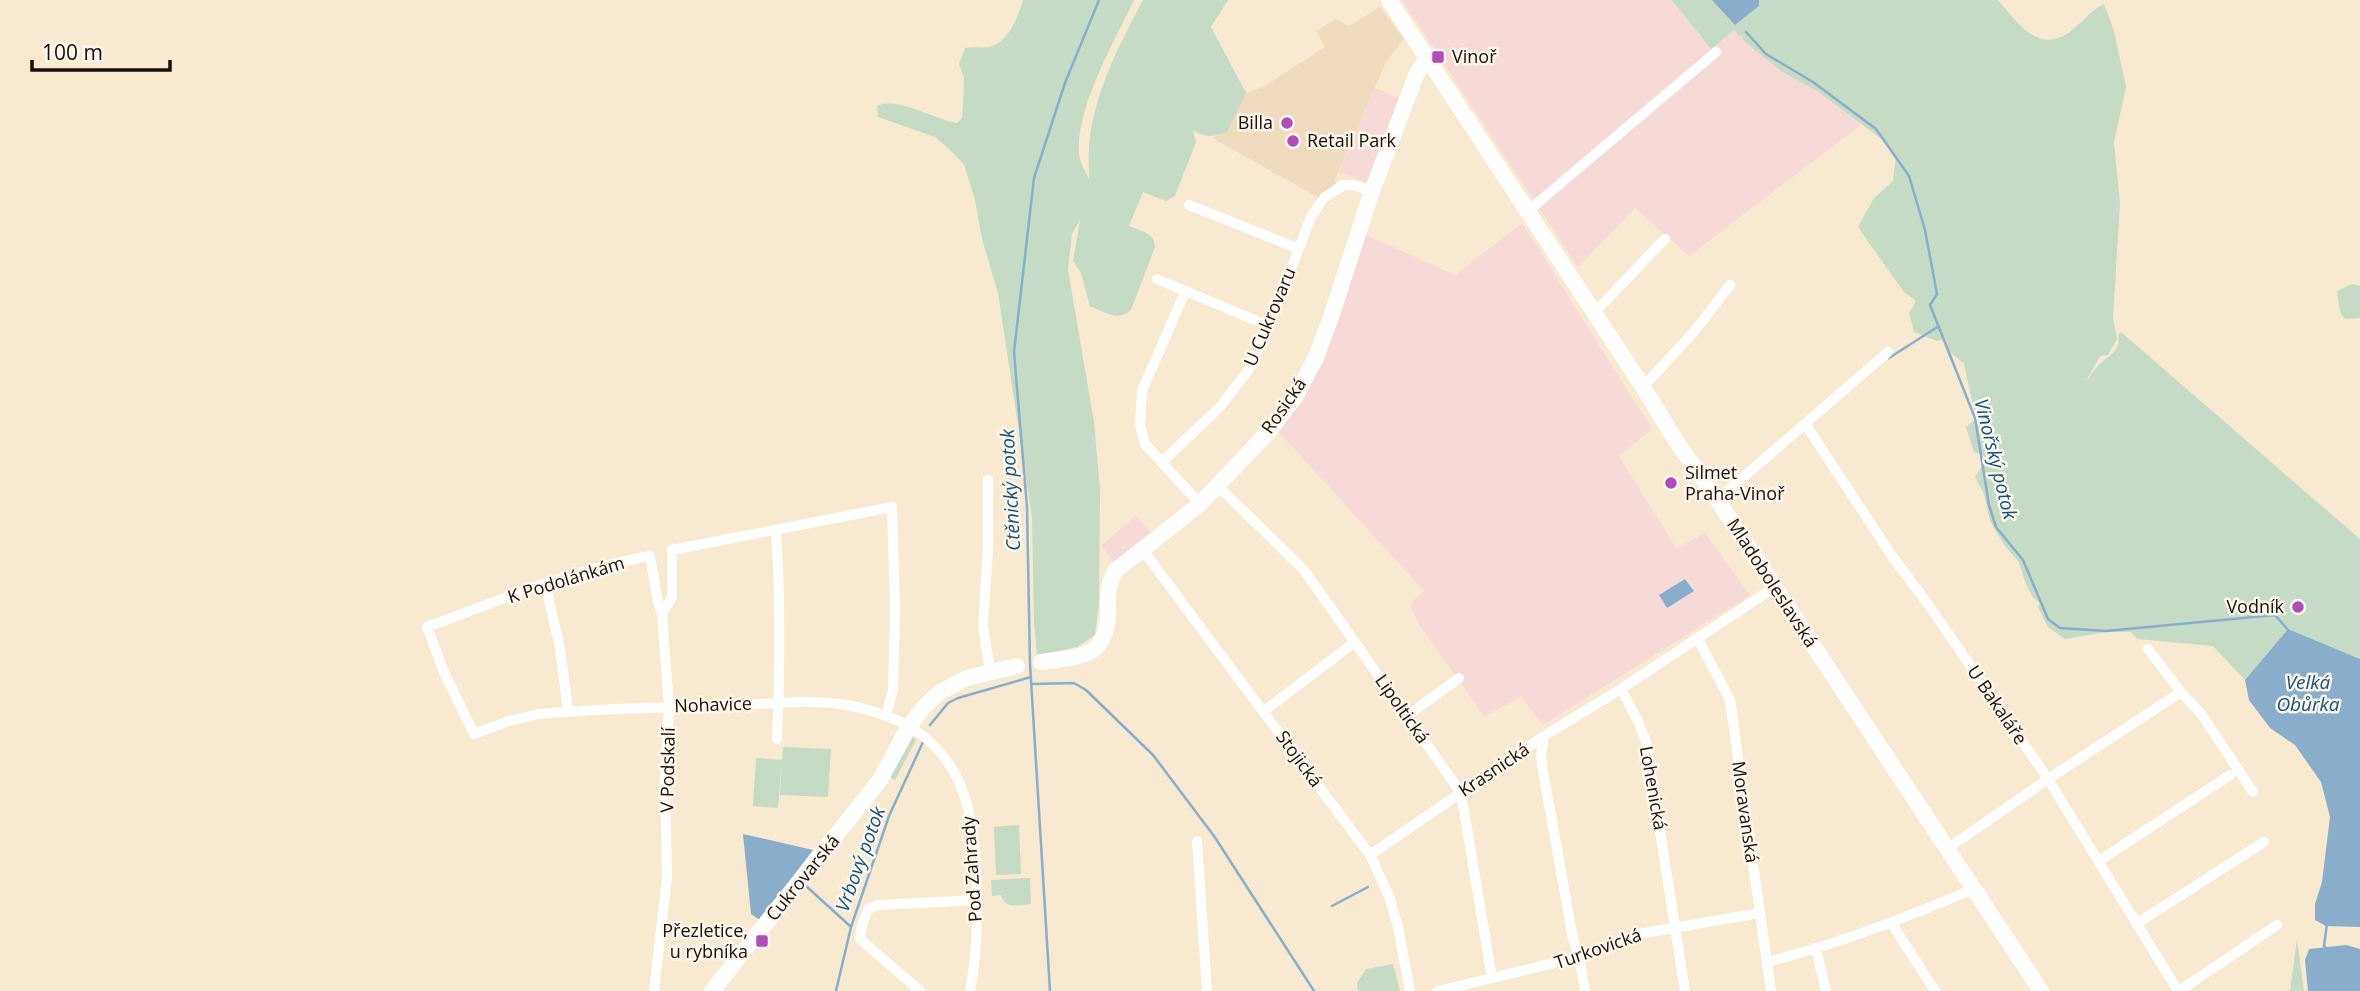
<svg xmlns="http://www.w3.org/2000/svg" width="2360" height="991" viewBox="0 0 2360 991" font-family="'Open Sans',sans-serif">
<rect width="100%" height="100%" fill="#f8e9d1"/>
<path fill="#efdcbe" d="M1380 7 1404 39 1386 62 1335 180 1338 193 1328 203 1212 138 1227 132 1246 93 1263 87 1325 47 1316 31 1336 19 1349 26Z"/>
<path fill="#f5dad8" d="M1402 0H1672L1711 49 1734 30 1742 34 1743 40 1777 67 1817 91 1861 125 1689 256 1635 208 1578 267Z
M1375 88 1401 99 1370 184 1339 172Z
M1522 223 1652 429 1619 456 1676 548 1705 533 1750 595 1543 725 1521 697 1484 716 1418 623 1410 604 1424 591 1277 430 1306 394 1325 359 1364 234 1455 275Z
M1136 515 1151 533 1115 564 1101 546Z"/>
<path fill="#c5dbc5" d="M1023 0H1134C1115 40 1075 109 1079 154 1080 162 1085 172 1089 179 1089 169 1088 158 1089 147 1093 95 1119 45 1143 0H1228L1211 27 1246 93 1227 132C1212 137 1206 138 1193 130L1196 142 1175 196 1166 201 1143 192 1129 226C1141 231 1155 233 1155 247L1131 310C1119 322 1104 312 1090 306L1081 273 1073 261 1080 220 1072 234 1068 270 1094 422 1100 490 1099 602 1095 635 1077 647 1037 656 1034 622 1032 518 998 293 982 239 975 200 964 164 949 149 935 137 878 117 877 106C899 96 934 120 957 123L962 118 963 106 964 78 959 64 965 48C974 46 985 49 993 46 1010 39 1018 16 1023 0Z
M1672 0H1712L1735 25 1759 6V0H1998C2015 19 2035 52 2065 35 2079 27 2089 11 2104 4L2114 31 2126 87 2114 142 2120 203 2113 318 2117 339 2108 355 2100 356 2086 381C2090 377 2093 371 2097 367 2107 356 2122 352 2118 335L2121 332 2360 539V659L2288 629 2245 680 2213 646 2137 639 2131 632H2106L2065 639 2048 627 2038 607 2040 603 2033 598 2025 582 2019 562 2004 545 1990 521 1984 494 1975 477 1986 460 1983 455 1974 452 1966 427 1976 419 1964 364 1949 351 1945 339 1937 341 1914 332 1909 313 1916 301 1903 291 1858 227 1874 198 1893 181 1896 156 1884 141 1817 91 1781 71 1743 40 1742 34 1740 36 1734 30 1711 49Z
M2352 284 2360 286V318L2345 319 2340 312 2337 291Z
M913 737 916 740 895 780 890 777Z
M783 747 831 749 828 797 780 795 782 762 778 808 753 806 756 758 782 760Z
M1019 825 1021 874 996 875 994 827Z
M1030 878 1031 904C1018 905 1006 910 1001 895L992 896 991 880Z
M2297 939 2304 991H2290Z
M1393 964 1400 991H1358L1357 983 1366 969Z"/>
<path fill="#88aecb" d="M1712 0H1759V6L1735 25Z
M1685 579 1694 591 1667 608 1659 595Z
M2288 629 2360 659V927L2326 926 2315 920V904L2322 882 2330 817 2321 782 2295 745 2270 728 2249 700 2245 680Z
M743 834 813 850 760 920 751 914Z
M2346 945 2360 949V991H2308L2305 960 2309 949Z"/>
<g fill="none" stroke-linecap="round" stroke-linejoin="round">
<path stroke="#88aecb" stroke-width="2.5" d="M1746 32 1766 54 1813 82 1876 129 1909 176 1925 230 1937 294 1930 305 1975 418 1989 505 1996 527 2023 560 2048 619 2060 628 2106 631 2275 615 2289 631
M1889 358 1939 326
M1033 684 1074 683 1086 690 1153 755 1214 836 1314 991
M930 725 948 703 958 698 1031 677
M806 886 850 926
M1332 906 1368 887
M2326 948 2324 946 2327 924
M836 991 851 927 889 816 923 742
M1050 991 1030 664 1027 507 1014 352 1034 178 1065 83 1099 0"/>
<path stroke="#fff" stroke-width="10" d="M1189 205 1299 249
M1528 211 1716 52
M1157 279 1269 326
M1185 292 1142 391 1140 425 1145 444 1200 504
M1594 313 1665 239
M1643 387 1693 333 1730 285
M1806 425 1892 556 1930 607 2048 779 2178 991
M1162 462 1220 407 1250 368 1269 326 1311 217 1324 198 1343 185H1353L1372 191
M988 480V550L983 625 990 672
M1218 486 1304 570 1461 793 1492 978
M1718 501 1726 492 1888 352
M776 531C781 601 780 669 777 739
M1142 549 1370 855 1389 896 1398 927 1410 991
M545 583 560 648 568 711
M662 614 658 602 650 556C572 570 500 600 427 627L444 672 474 734 509 721 539 714C604 708 669 707 735 705 771 704 810 699 846 705 880 711 916 724 939 751 968 783 974 829 976 870 978 910 978 951 970 991
M1698 639 1730 700 1771 991
M2148 649 2181 692 2202 715 2253 792
M1621 689 1638 721 1646 742 1685 991
M1264 711 1355 642
M1407 716 1459 678
M1544 736 1541 754 1542 765 1573 939 1579 957 1585 991
M1197 841 1207 991
M1947 849 2048 779 2181 692
M1370 855 1544 736 1621 689 1775 587
M2099 861 2230 775
M1892 924 1935 991
M2136 924 2264 842
M1816 949 1826 991
M1767 962C1839 944 1906 918 1973 889
M654 991 667 877 665 780 669 707 662 614 672 597V550L892 507 895 608 893 690 886 716
M920 991 860 939 862 925 868 909 878 905 977 900
M1438 991 1579 957 1639 934 1759 913
M2179 991 2277 925"/>
<path stroke="#fff" stroke-width="16" d="M1389 0 1643 387 1676 441 1718 501 2041 991
M1041 662C1081 656 1108 659 1108 609 1108 595 1108 584 1115 571L1200 504 1271 429 1295 397 1316 357 1330 320 1372 191 1417 73 1427 58
M712 991 880 780 909 726 925 706 940 692 967 678 1017 666"/>
</g>
<g fill="#ae4eb6" stroke="#fef7ee" stroke-width="2.5">
<rect x="1431" y="50" width="14" height="14" rx="3.5"/>
<circle cx="1287" cy="123" r="7"/>
<circle cx="1293" cy="141" r="7"/>
<circle cx="1671" cy="483" r="7"/>
<circle cx="2298" cy="607" r="7"/>
<rect x="755" y="934" width="14" height="14" rx="3.5"/>
</g>
<g text-anchor="middle" stroke-width="5" stroke-linejoin="round" paint-order="stroke">
<g font-size="18" fill="#151008" stroke="#fef7ee" text-anchor="start">
<text x="1452" y="63">Vinoř</text>
<text x="1273" y="129" text-anchor="end">Billa</text>
<text x="1307" y="147">Retail Park</text>
<text x="1685" y="479">Silmet<tspan x="1685" dy="21">Praha-Vinoř</tspan></text>
<text x="2284" y="613" text-anchor="end">Vodník</text>
<text x="748" y="937" text-anchor="end">Přezletice,<tspan x="748" dy="21">u rybníka</tspan></text>
</g>
<g font-size="18" fill="#151008" stroke="#fef7ee">
<text transform="translate(1270 317) rotate(-67)" y="6">U Cukrovaru</text>
<text transform="translate(1284 406) rotate(-55)" y="6">Rosická</text>
<text transform="translate(566 580) rotate(-17)" y="6">K Podolánkám</text>
<text transform="translate(1772 583) rotate(57)" y="6">Mladoboleslavská</text>
<text transform="translate(713 705) rotate(-2)" y="6">Nohavice</text>
<text transform="translate(1997 705) rotate(56)" y="6">U Bakaláře</text>
<text transform="translate(1402 709) rotate(55)" y="6">Lipoltická</text>
<text transform="translate(1299 759) rotate(54)" y="6">Stojická</text>
<text transform="translate(668 770) rotate(-89)" y="6">V Podskalí</text>
<text transform="translate(1494 770) rotate(-34)" y="6">Krasnická</text>
<text transform="translate(1653 788) rotate(80)" y="6">Lohenická</text>
<text transform="translate(1745 812) rotate(82)" y="6">Moravanská</text>
<text transform="translate(972 869) rotate(-94)" y="6">Pod Zahrady</text>
<text transform="translate(803 878) rotate(-51)" y="6">Cukrovarská</text>
<text transform="translate(1598 949) rotate(-19)" y="6">Turkovická</text>
</g>
<g font-size="19" font-style="italic" fill="#125178" stroke="#fef7ee">
<text transform="translate(1996 459) rotate(76)" y="7">Vinořský potok</text>
<text transform="translate(1010 490) rotate(-93)" y="7">Ctěnický potok</text>
<text x="2308" y="689">Velká<tspan x="2308" dy="22">Obůrka</tspan></text>
<text transform="translate(860 859) rotate(-70)" y="7">Vrbový potok</text>
</g>
</g>
<path d="M32 60v10h138v-10" fill="none" stroke="#151008" stroke-width="3.5"/>
<text x="42" y="60" font-size="21" fill="#151008" stroke="#fef7ee" stroke-width="5" paint-order="stroke">100 m</text>
</svg>
